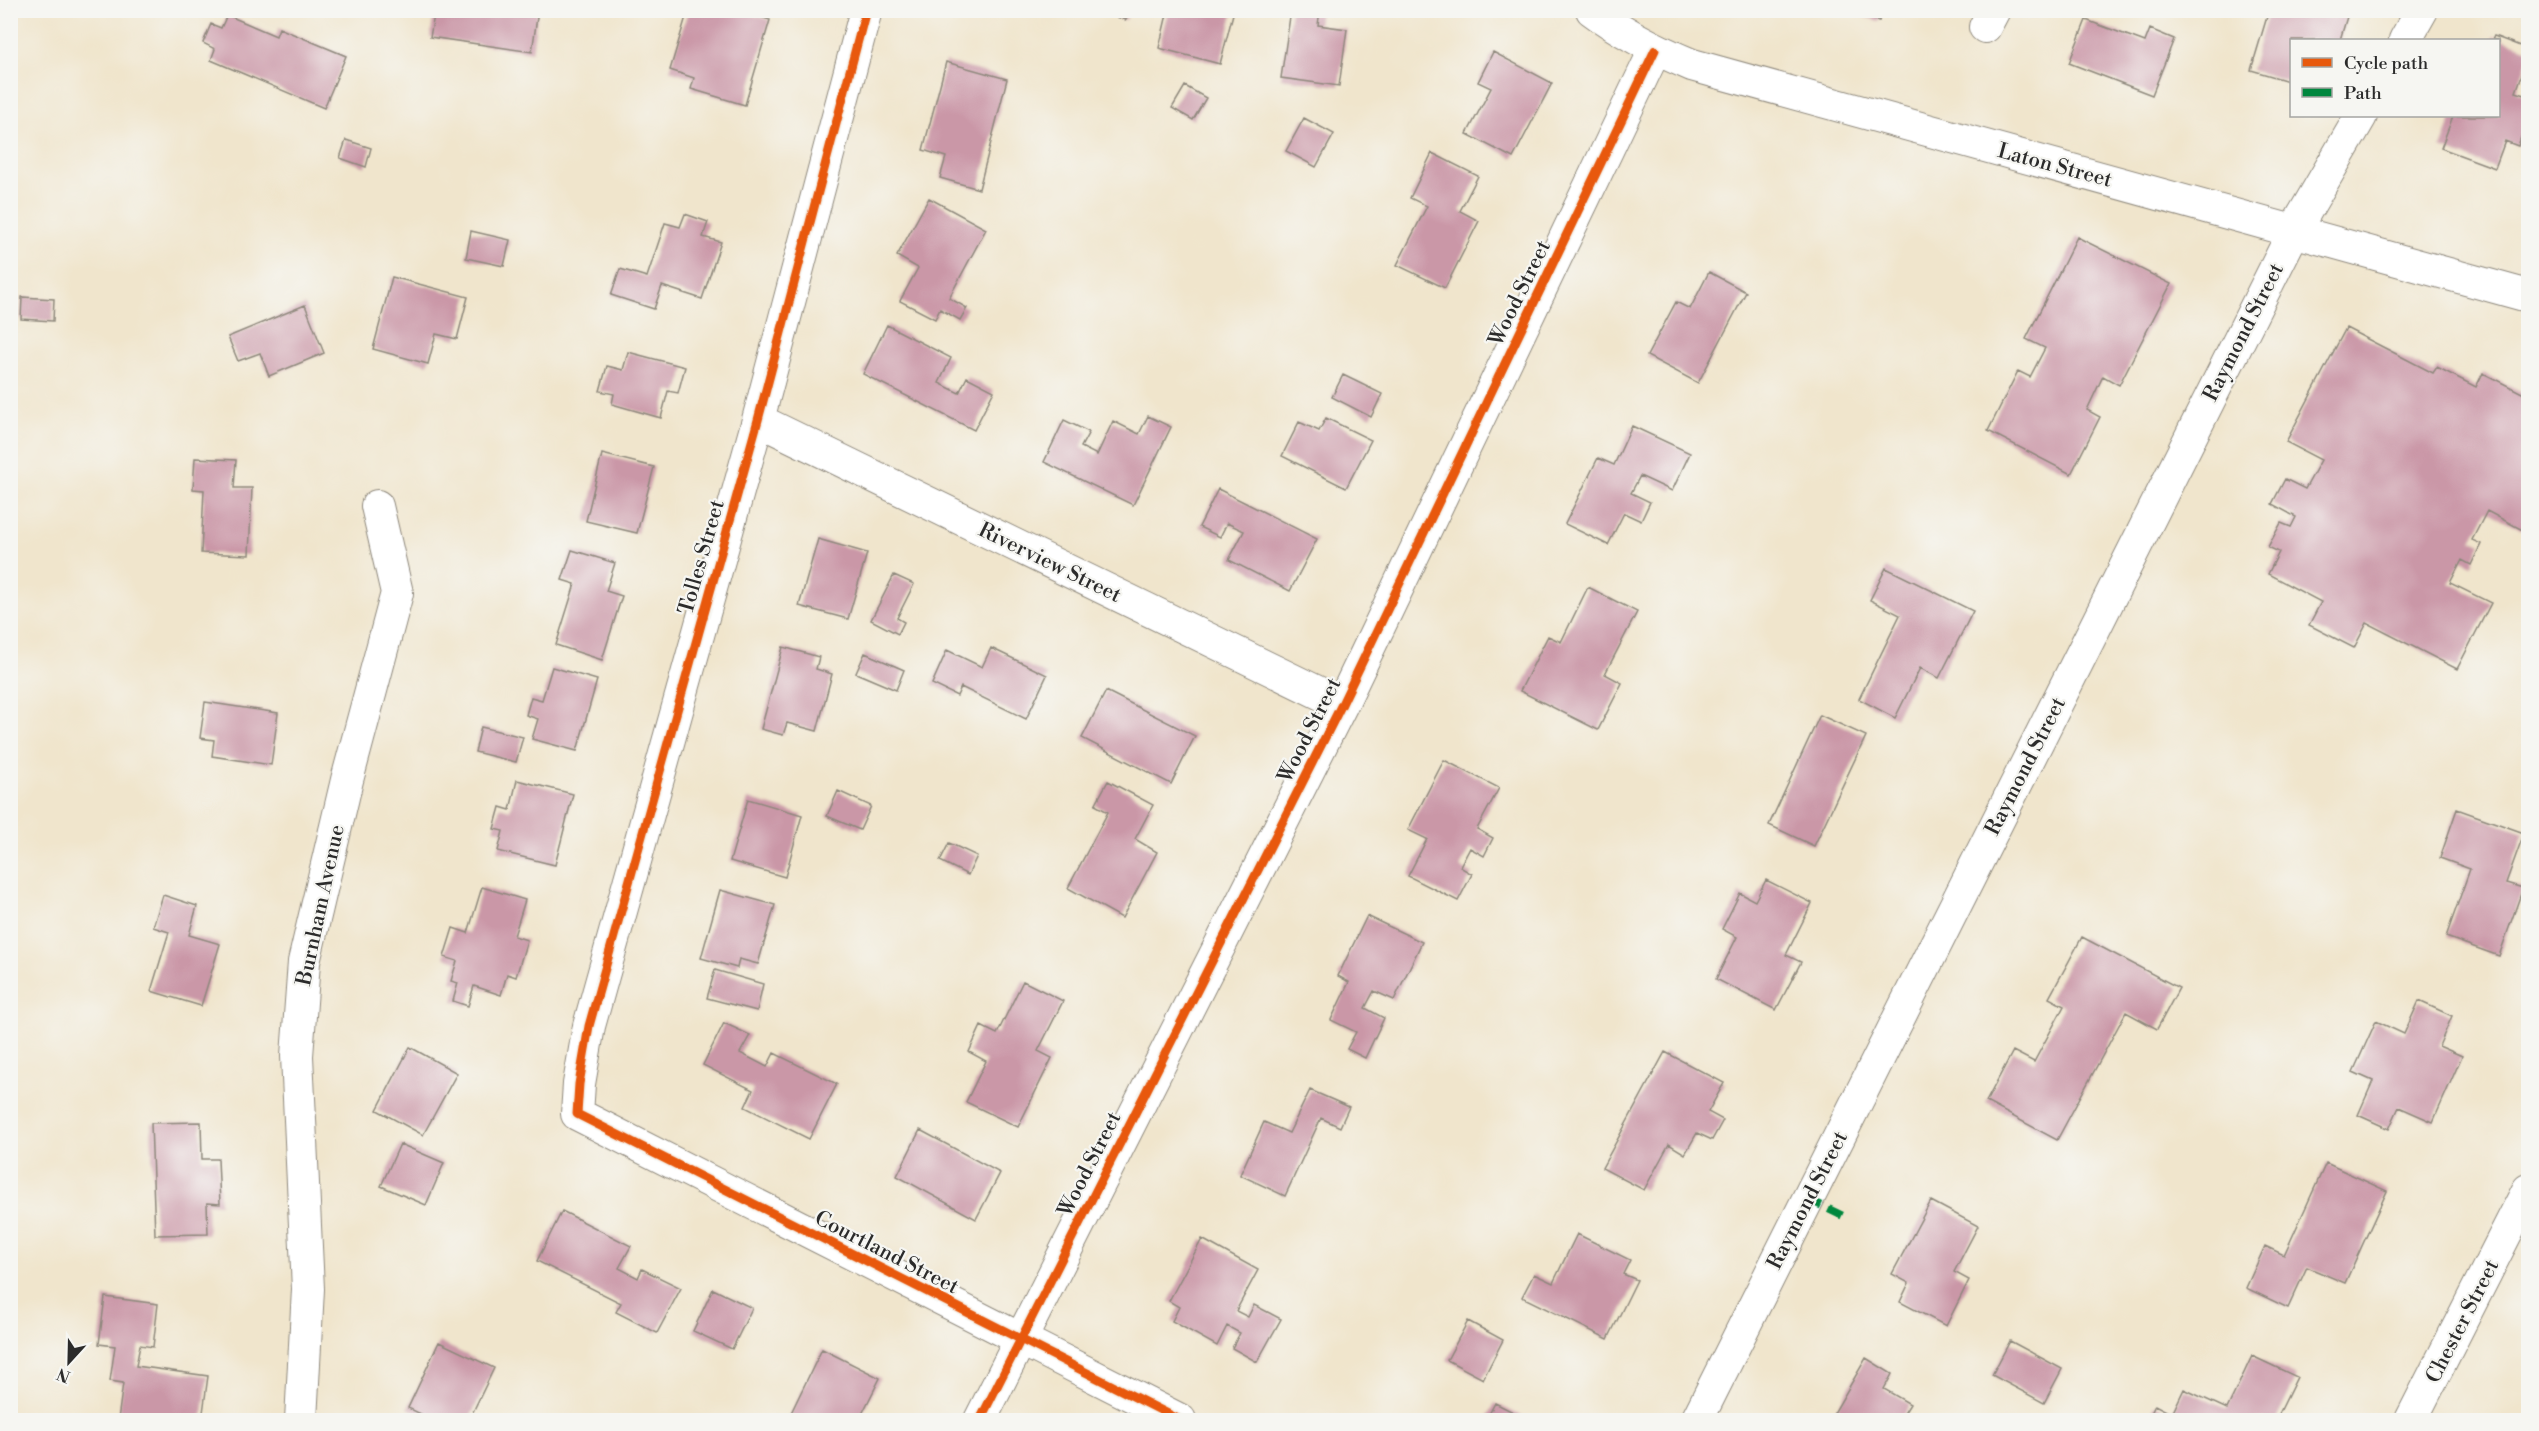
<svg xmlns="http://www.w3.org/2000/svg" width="2539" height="1431" viewBox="0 0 2539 1431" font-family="'Libre Bodoni',serif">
<rect width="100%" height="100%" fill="#f6f6f2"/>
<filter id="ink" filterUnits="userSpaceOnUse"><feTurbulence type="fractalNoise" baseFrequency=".0167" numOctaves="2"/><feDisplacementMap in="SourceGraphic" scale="12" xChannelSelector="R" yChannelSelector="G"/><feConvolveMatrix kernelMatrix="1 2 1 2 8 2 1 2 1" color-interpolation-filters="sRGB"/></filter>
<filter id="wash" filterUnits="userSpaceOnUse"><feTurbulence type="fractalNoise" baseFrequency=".008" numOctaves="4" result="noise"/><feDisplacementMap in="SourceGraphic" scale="24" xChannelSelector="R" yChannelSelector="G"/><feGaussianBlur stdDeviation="1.35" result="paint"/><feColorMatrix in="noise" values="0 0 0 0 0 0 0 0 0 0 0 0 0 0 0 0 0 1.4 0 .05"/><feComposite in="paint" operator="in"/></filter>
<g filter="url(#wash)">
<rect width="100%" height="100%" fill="#f0e5cc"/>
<g id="blocks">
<path fill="#ca97a7" d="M435 10H538L532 52 430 37Z
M688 10H738L770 20 745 105 691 89 694 78 670 70Z
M1095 10H1129L1126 20Z
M1168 10H1234L1220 64 1159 48Z
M1291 10H1320L1318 25 1347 29 1339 86 1281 78Z
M1841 10H1882L1879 21Z
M2269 10H2349L2340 40H2292V82L2251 70Z
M227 15 276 36 279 28 346 56 324 108 211 60 215 49 203 43 211 24 221 28Z
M2086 20 2145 42 2150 29 2174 39 2152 95 2069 63Z
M2494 36 2528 49V58L2516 92 2528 96V117L2518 146 2505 141 2495 168 2441 148 2453 116H2498V40H2492Z
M1493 52 1552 83 1513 158 1467 134 1491 88 1478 82Z
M946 62 1007 79 979 189 940 178 946 157 923 150Z
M1185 86 1206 98 1193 120 1172 108Z
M1304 118 1334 134 1316 167 1286 151Z
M346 140 371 148 366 167 340 158Z
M1432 153 1478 176 1460 211 1479 221 1445 288 1397 265 1427 206 1410 198Z
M929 198 986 229 949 298 967 308 960 320 940 309 935 319 900 301 918 268 897 256Z
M685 214 708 222 703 237 721 242 702 299 662 286 654 309 611 295 620 269 647 277 665 223 680 227Z
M471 231 510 240 504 266 466 258Z
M2077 237 2171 284 2119 385 2103 376 2087 410 2100 417 2071 474 1988 431 2018 371 2030 377 2045 348 2026 339Z
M1709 272 1746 292 1698 383 1647 356 1676 302 1690 309Z
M392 277 468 297 457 339 436 334 428 364 373 349Z
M22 297 54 299 53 321 21 319Z
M305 305 324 353 269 376 260 353 238 361 228 337Z
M887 325 951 358 939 383 959 393 967 377 994 391 974 430 863 374Z
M2346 328 2433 373 2437 367 2476 387 2483 373 2528 396V533L2487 511 2472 540 2481 544 2471 565 2462 560 2450 583 2491 603 2457 669 2367 623 2354 648 2309 625 2321 602 2268 574 2279 552 2268 547 2281 523 2291 527 2296 517 2272 504 2285 479 2305 489 2321 460 2286 442Z
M628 352 685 367 678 393 668 391 661 418 612 404 614 394 600 391 607 366 623 370Z
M1343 375 1382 394 1371 417 1332 397Z
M1148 416 1171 427 1133 505 1044 462 1064 420 1089 432 1081 447 1097 455 1113 421 1139 434Z
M1326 418 1371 440 1346 488 1282 456 1299 422 1319 431Z
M1632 426 1690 453 1672 491 1640 476 1631 493 1650 502 1641 521 1624 513 1608 545 1565 524 1598 458 1614 465Z
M602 454 654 467 637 533 586 521Z
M195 458 236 460 234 488H252L249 555 201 553 204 490 193 489Z
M1218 489 1317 539 1290 591 1229 560 1244 531 1227 523 1220 537 1199 527Z
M818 539 867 553 848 619 799 606Z
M572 550 615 563 606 591 622 596 602 660 556 645 575 584 562 580Z
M1886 568 1973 611 1939 678 1920 668 1895 718 1859 699 1900 615 1870 600Z
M894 575 914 584 897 618 904 622 898 634 871 620Z
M1588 587 1637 612 1605 674 1622 683 1598 730 1520 691 1548 636 1561 642Z
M783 647 819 657 816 669 832 674 817 731 787 723 783 735 761 729Z
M991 648 1047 675 1026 719 961 687 957 696 932 684 947 650 982 667Z
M865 653 904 670 896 690 856 673Z
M552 667 597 680 577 751 532 739 538 719 526 715 531 697 542 700Z
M1106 691 1195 736 1171 784 1082 738Z
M205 702 278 713 271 765 212 756 214 740 200 738Z
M1820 715 1866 736 1814 846 1769 825Z
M481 727 523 737 516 762 475 752Z
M1444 760 1499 788 1477 829 1493 838 1484 856 1470 848 1460 867 1472 874 1458 901 1408 876 1427 839 1408 830Z
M517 780 573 794 555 865 498 851 503 831 494 829 500 807 510 810Z
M1108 781 1153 805 1135 839 1157 852 1122 918 1068 888 1108 812 1095 805Z
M838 791 871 806 860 830 827 816Z
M748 799 802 815 785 877 730 861Z
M2457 809 2524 833 2506 883 2523 888 2499 956 2446 937 2470 869 2440 858Z
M949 843 977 856 968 875 940 861Z
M1766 880 1812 903 1786 955 1801 962 1776 1010 1716 979 1737 937 1722 929 1740 893 1755 901Z
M482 887 525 900 514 936 527 940 516 977 507 974 501 995 474 986 468 1006 453 1001 458 983 451 981 457 961 444 957 453 928 468 933Z
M720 890 775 905 758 964 739 959 737 968 701 958Z
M163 895 197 906 189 935 220 944 201 1006 151 991 169 932 153 927Z
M1367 916 1422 942 1394 1000 1374 991 1365 1008 1384 1018 1365 1058 1347 1049 1356 1032 1331 1020 1349 982 1338 976Z
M2082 937 2179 988 2157 1029 2126 1012 2057 1140 1986 1102 2013 1051 2034 1062 2064 1006 2049 998Z
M715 970 763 984 757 1011 707 998Z
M1023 981 1063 1001 1038 1051 1052 1058 1018 1127 966 1102 986 1061 969 1052 981 1026 997 1034Z
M2419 1001 2452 1016 2439 1046 2462 1056 2433 1122 2399 1107 2389 1129 2358 1115 2373 1081 2353 1072 2376 1021 2404 1034Z
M724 1023 750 1035 740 1053 767 1067 774 1053 837 1084 809 1139 745 1107 753 1090 703 1065Z
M410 1047 457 1073 423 1135 377 1110Z
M1665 1052 1724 1083 1708 1112 1723 1120 1712 1140 1697 1133 1685 1154 1669 1144 1644 1190 1602 1168Z
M1310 1090 1349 1107 1340 1127 1321 1118 1285 1196 1240 1175 1264 1122 1289 1133Z
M201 1122 202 1159H218L220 1204 207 1203 208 1234 155 1235 151 1123Z
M920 1130 1000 1173 976 1219 897 1176Z
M400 1144 444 1163 426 1205 381 1186Z
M2326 1163 2387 1191 2345 1283 2307 1267 2288 1308 2246 1288 2265 1246 2284 1255Z
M1931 1201 1978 1226 1954 1272 1969 1280 1946 1326 1900 1302 1909 1283 1892 1274Z
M562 1211 631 1246 619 1268 638 1278 642 1269 681 1288 657 1333 616 1312 621 1303 537 1261Z
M1577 1234 1630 1260 1623 1274 1637 1280 1608 1339 1522 1297 1534 1274 1553 1283Z
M1202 1239 1258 1270 1236 1311 1248 1317 1254 1305 1281 1319 1257 1362 1232 1348 1240 1333 1227 1326 1217 1346 1172 1321 1179 1307 1169 1301Z
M713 1289 752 1308 732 1349 693 1331Z
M105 1297 158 1304 153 1347 140 1345 136 1366 208 1376 202 1420H118L123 1383 110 1381 115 1346 99 1344Z
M1468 1321 1503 1340 1483 1379 1447 1360Z
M2010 1341 2062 1369 2044 1403 1992 1375Z
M439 1342 494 1368 469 1420H418L421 1414 408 1408Z
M822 1349 880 1378 859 1420H797L789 1417Z
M2252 1356 2297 1377 2276 1420H2148L2155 1405 2172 1414 2184 1389 2227 1409Z
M1866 1358 1892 1374 1884 1389 1910 1404 1900 1420H1830Z
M1495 1403 1529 1420H1486Z"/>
</g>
</g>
<g filter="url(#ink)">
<use href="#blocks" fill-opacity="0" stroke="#8e887c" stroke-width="1.5"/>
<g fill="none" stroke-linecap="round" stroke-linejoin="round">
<g stroke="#8e887c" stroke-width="34">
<path id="street" d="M866 10 758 420 589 1026 579 1084 577 1114 1180 1420
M1592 10C1624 34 1656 50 1692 65L2528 296
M1985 27 1994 10
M2405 40 2422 10
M758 420 1342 704
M301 1420 308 1289 297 1056 304 962 347 780 397 593 377 506
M980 1420 1342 704 1655 50
M1697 1420 2294 231 2361 116
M2411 1420 2528 1190"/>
</g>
<use href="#street" stroke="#fff" stroke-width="32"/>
<path stroke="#00873e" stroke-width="8" stroke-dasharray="15 8" stroke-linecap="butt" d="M1808 1199 1845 1217"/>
<g stroke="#f6f6f2" stroke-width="13">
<path id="cycleway" d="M866 10 758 420 589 1026 579 1084 577 1114 1180 1420
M980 1420 1342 704 1655 50"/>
</g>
<use href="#cycleway" stroke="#e8590c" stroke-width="9"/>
</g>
</g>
<g text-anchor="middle" stroke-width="4.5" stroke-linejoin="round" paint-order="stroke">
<g font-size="21" fill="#2b2b2b" stroke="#f6f6f2">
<text transform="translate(2055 165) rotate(15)" y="7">Laton Street</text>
<text transform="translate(1519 293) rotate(-64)" y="7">Wood Street</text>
<text transform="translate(2243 332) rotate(-63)" y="7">Raymond Street</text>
<text transform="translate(701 557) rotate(-74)" y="7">Tolles Street</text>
<text transform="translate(1050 562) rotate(26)" y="7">Riverview Street</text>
<text transform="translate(1309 730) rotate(-63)" y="7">Wood Street</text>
<text transform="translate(2025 766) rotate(-63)" y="7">Raymond Street</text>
<text transform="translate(320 905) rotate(-78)" y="7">Burnham Avenue</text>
<text transform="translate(1089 1164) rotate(-63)" y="7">Wood Street</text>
<text transform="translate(1807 1200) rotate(-63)" y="7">Raymond Street</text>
<text transform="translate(887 1252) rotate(27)" y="7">Courtland Street</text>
<text transform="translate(2462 1321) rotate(-63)" y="7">Chester Street</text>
</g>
</g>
<rect width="2539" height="1431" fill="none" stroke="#f6f6f2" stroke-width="36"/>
<rect x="2290" y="39" width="210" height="78" fill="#f6f6f2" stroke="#a5a5a2" stroke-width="1.5"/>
<rect x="2302" y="58" width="30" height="9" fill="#e8590c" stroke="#a5a5a2" stroke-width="1.5"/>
<text x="2344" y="69" font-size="18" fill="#2b2b2b">Cycle path</text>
<rect x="2302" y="88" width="30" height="9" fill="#00873e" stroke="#a5a5a2" stroke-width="1.5"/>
<text x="2344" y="99" font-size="18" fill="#2b2b2b">Path</text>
<g transform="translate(69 1362) rotate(202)" stroke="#f6f6f2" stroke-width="4.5" paint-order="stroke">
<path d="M0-4.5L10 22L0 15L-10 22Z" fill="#2b2b2b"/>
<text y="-9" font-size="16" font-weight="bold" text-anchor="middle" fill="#2b2b2b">N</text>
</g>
</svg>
